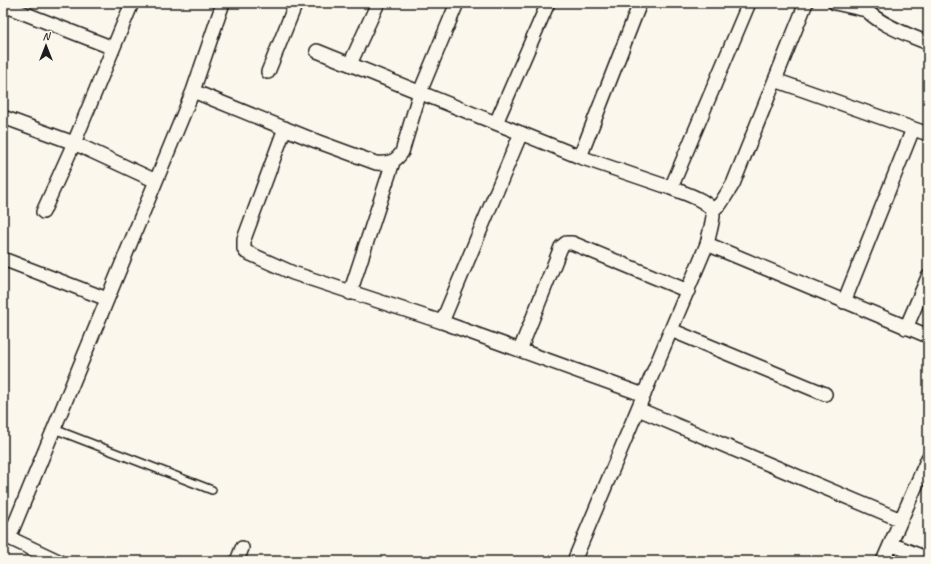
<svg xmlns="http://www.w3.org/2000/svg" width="931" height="564" viewBox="0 0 931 564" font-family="Caveat,sans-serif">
<rect width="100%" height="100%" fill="#fbf7ec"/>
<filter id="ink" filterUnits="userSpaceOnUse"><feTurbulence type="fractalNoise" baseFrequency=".025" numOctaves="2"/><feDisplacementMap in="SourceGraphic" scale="8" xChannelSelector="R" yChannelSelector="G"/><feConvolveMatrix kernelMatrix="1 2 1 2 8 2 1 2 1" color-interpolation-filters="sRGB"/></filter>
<g filter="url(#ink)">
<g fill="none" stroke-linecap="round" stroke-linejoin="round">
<g stroke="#1c1c1c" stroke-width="10">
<path id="lane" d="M54 429 212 490"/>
</g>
<g stroke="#1c1c1c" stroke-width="16">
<path id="street" d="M835 3 866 10
M862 3C869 21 911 36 928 43
M3 5 113 48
M317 51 580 157 671 188
M350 64 378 3
M268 72 296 3
M775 80 928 134
M193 91 316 141 376 163C388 164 396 162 402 152L420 92 457 3
M3 117 74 143 156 181
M496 123 548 3
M285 128 244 239V249L246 252 293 273 442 322 644 395
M580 157 640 3
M712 211 721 203 733 184 806 3
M43 212 74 143 132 3
M707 244 928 336
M3 259 107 299
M350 293 393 162
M844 302 913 129
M442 322 521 133
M906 328 928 277
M671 330 825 394
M520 350 561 247 566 243H572L688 291
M638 409 901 520
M3 535 58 561
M9 538 193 91 223 3
M891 544 928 559
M237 561 242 548
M574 561 707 244C709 235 712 225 713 216 714 201 683 193 671 188L749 3
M883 561 928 458"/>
</g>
<use href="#lane" stroke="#fbf7ec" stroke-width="7"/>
<use href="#street" stroke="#fbf7ec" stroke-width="13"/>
</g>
</g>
<rect width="931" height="564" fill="none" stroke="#fbf7ec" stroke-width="16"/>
<rect x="8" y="8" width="915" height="548" fill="none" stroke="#1c1c1c" stroke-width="1.5" filter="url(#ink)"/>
<g transform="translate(46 46)" stroke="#fbf7ec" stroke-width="3" paint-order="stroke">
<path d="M0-3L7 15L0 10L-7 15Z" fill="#1c1c1c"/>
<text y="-6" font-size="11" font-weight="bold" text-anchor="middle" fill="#1c1c1c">N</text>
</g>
</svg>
